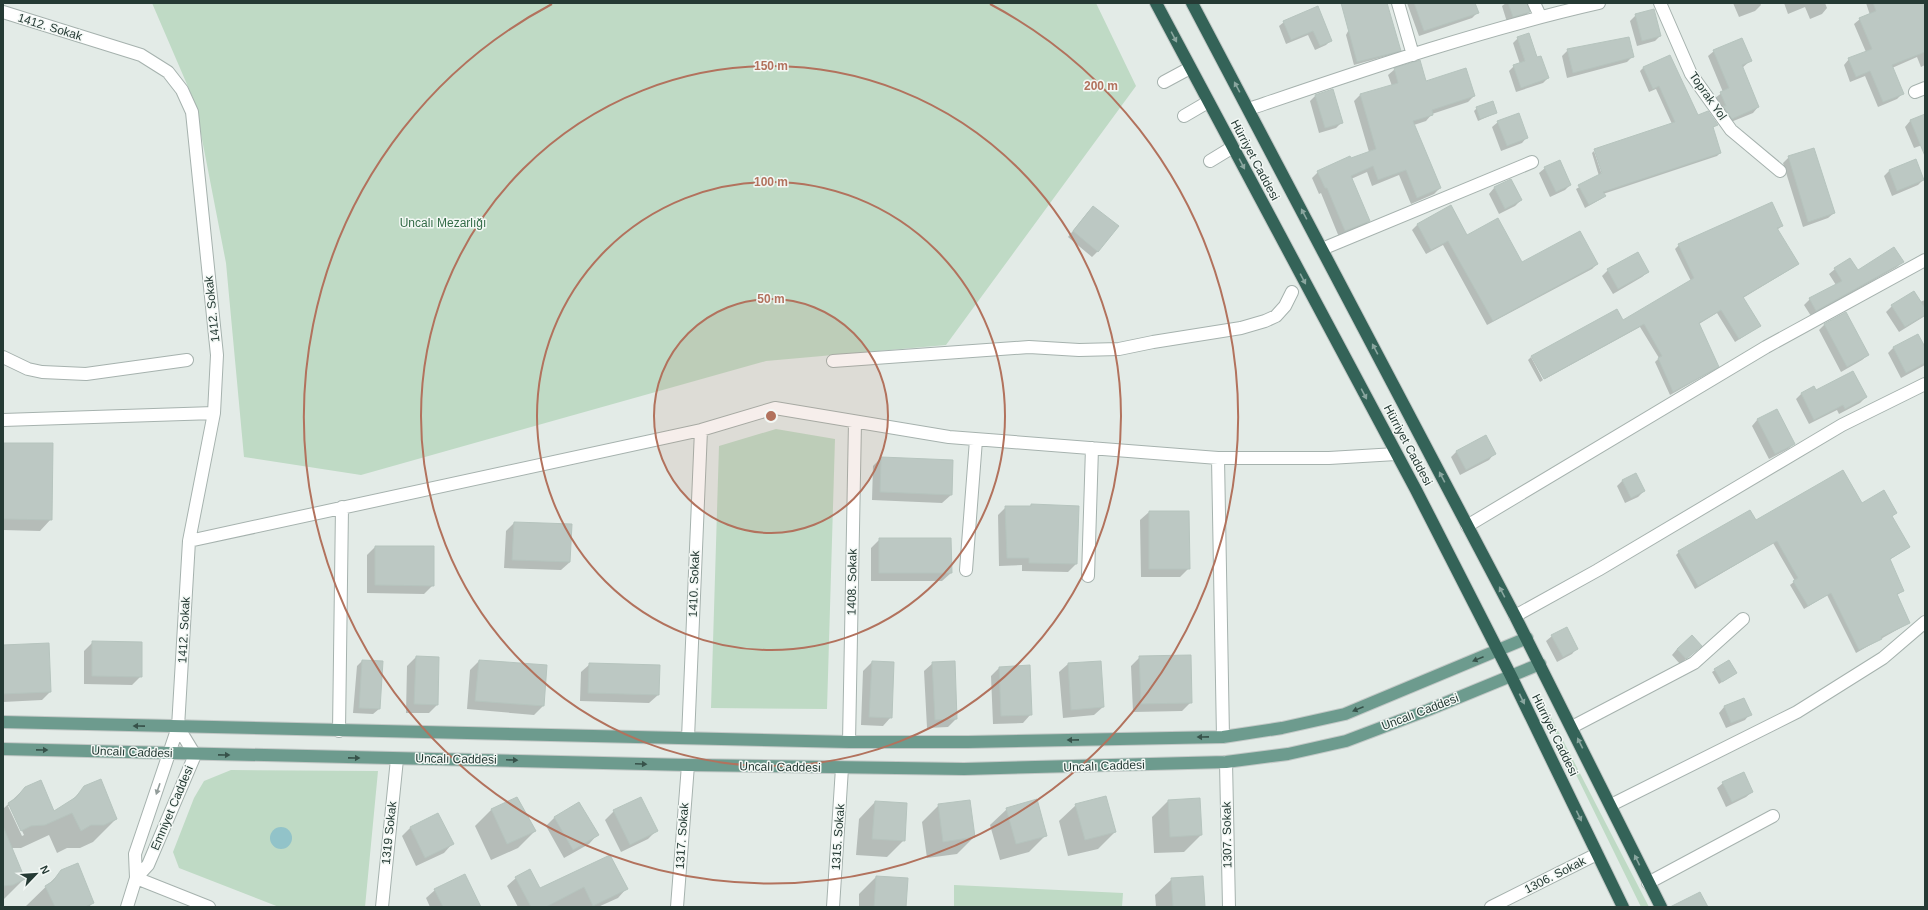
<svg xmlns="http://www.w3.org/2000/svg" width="1928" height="910" viewBox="0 0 1928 910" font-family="Arial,sans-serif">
<rect width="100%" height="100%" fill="#e3ebe7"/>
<path fill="#bfdac5" d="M152 3H1096L1136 86 946 345 766 361 361 475 244 457 226 263 195 103Z
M776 429 835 439 827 709 711 708 719 446Z
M1539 694 1649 907H1641L1537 695Z
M231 770 378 771 365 907H279L179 868 173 852 194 798 204 781Z
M954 885 1123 893 1122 907H954Z"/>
<path fill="#92c3c9" d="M270 838a11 11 0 1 1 22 0a11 11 0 1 1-22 0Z"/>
<path fill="#0003" fill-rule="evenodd" d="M1363 3H1386L1400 50 1397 53 1354 65 1346 35Z
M1407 3H1474L1478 12 1472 18 1419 36Z
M1506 3H1526L1529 12 1523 18 1507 22 1502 6Z
M1733 3H1760L1761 5 1755 11 1739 17Z
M1784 3H1825L1827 8 1822 14 1810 19 1805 7 1788 14Z
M1866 3H1925V65L1921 67 1917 57 1892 68 1902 94 1897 99 1878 107 1865 76 1850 82 1844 65 1849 59 1866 52 1854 24 1860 19 1870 15Z
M1318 8 1331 40 1326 45 1315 50 1308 35 1286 44 1279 26 1284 22Z
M1636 15 1660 36 1655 41 1637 46 1630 21Z
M1518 38 1548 78 1543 83 1516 92 1509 71 1514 66 1520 64 1513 43Z
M1568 50 1633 56 1627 62 1567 78 1562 56Z
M1714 51 1750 61 1742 68 1758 107 1753 113 1726 124 1715 98 1723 92 1708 56Z
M1669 56 1698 116 1717 125 1712 128 1720 153 1717 156 1603 194 1604 196 1601 199 1585 208 1576 189 1599 176 1592 153 1594 151 1603 178 1672 124 1656 89 1649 92 1640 71 1643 68Z
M1395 69 1426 82 1474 96 1468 102 1432 114 1426 121 1414 125 1440 188 1434 194 1411 204 1399 175 1372 186 1367 172 1351 179 1369 221 1363 227 1339 237 1321 193 1319 194 1312 178 1318 172 1369 152 1354 101 1360 95 1392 86 1388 75Z
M1316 95 1342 122 1336 128 1319 133 1310 101Z
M1477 108 1496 113 1478 121 1474 111Z
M1925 115V144L1914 148 1905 127 1910 121Z
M1498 122 1527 137 1522 143 1501 151 1492 127Z
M1789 157 1834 213 1828 218 1803 227 1783 163Z
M1915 160 1923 180 1918 185 1892 196 1884 176 1889 171Z
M1545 168 1570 185 1565 190 1550 197 1539 173Z
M1511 180 1521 200 1515 206 1499 214 1489 194 1494 188Z
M1451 206 1467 236 1522 264H1597L1592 269 1487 325 1443 245 1426 254 1412 230 1417 225Z
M1088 212 1098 251 1092 257 1068 237Z
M1782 226 1777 230 1794 267 1743 298 1760 326 1735 342 1717 313 1699 324 1717 366 1714 370 1670 395 1655 362 1659 358 1640 327 1545 379 1533 356 1623 322 1691 281 1675 249 1679 245Z
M1902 262 1897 267 1811 316 1804 305 1810 299 1836 285 1829 274 1835 269 1858 271Z
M1608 270 1648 272 1642 277 1613 294 1602 276Z
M1925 300V316L1899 332 1886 312 1892 306 1920 302Z
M1845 313 1868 355 1862 360 1841 372 1819 330 1824 325Z
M1894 347 1925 349V365L1901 378 1888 353Z
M1531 357 1543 380 1540 382 1528 360Z
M1816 392 1866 397 1860 403 1839 414 1837 410 1809 424 1796 399 1801 394Z
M1777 410 1794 444 1788 449 1769 459 1752 426 1757 420Z
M1485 436 1494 454 1489 460 1460 475 1451 457 1456 452Z
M5 444 51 519 40 531 3 530V445Z
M881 458 951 495 942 503 872 500 873 466Z
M1635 474 1644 491 1638 497 1625 503 1617 486 1622 481Z
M1862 504 1891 516 1909 547 1889 560 1903 591 1897 595 1909 623 1856 653 1827 595 1804 609 1790 585 1795 581 1773 543 1695 589 1676 555 1679 552 1756 522Z
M1031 505 1078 507 1076 564 1068 572 1022 571V565L999 566 998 515 1006 507H1029Z
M1149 512 1189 568 1180 577H1141L1140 520Z
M514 523 570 562 561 570 504 568 506 531Z
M880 539 951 573 942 581H871V548Z
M375 547 433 585 424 594 367 593V555Z
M1552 636 1577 648 1572 654 1557 662 1546 641Z
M93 642 141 676 132 685 84 684V651Z
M3 646 50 692 42 700 3 702Z
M1677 649 1695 651 1680 664 1672 655Z
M416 657 437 705 429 713H406L407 666Z
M1140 657 1191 702 1182 711 1133 712 1131 666Z
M362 661 379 709 373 714 353 713 357 666Z
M479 661 546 666 543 706 534 715 467 709 470 670Z
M1729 661 1733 675 1719 684 1712 672Z
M872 662 891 717 883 726 861 725 863 671Z
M1100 662 1103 707 1094 715 1063 718 1059 672 1068 664Z
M933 663 956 719 948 727 927 728 924 671Z
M590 664 658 695 649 703 580 701 581 672Z
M1000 667 1031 714 1023 723 993 724 991 676Z
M1744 699 1750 714 1745 720 1726 728 1719 713 1724 707Z
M1723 783 1752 792 1746 797 1726 807 1717 788Z
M85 787 116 819 93 842 80 848H67L57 853 49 835 21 848H11L24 879 3 900V809L25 788 54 813 70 802ZM8 806H10L24 835 22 836Z
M517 798 535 831 518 848 491 860 475 826 491 810Z
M640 798 656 831 648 839 621 852 605 820 614 811Z
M1168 801 1201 835 1184 852 1154 853 1152 817Z
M875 802 904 840 887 857 856 855 859 819Z
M579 803 597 835 589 844 564 858 546 826 554 818Z
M939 805 974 837 957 854 927 858 922 822Z
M1076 805 1115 832 1098 849 1068 856 1059 821Z
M1007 809 1046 835 1029 852 1000 860 990 825Z
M438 814 452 844 444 853 416 866 402 836 410 828Z
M610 856 626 889 618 898 598 907H518L507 886 516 878 539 889Z
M62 871 93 902 89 907H25Z
M876 877 905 907H859V894Z
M1172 879 1204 907H1156L1155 895Z
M435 890 480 907H430L426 898Z"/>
<path fill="#bcc8c3" stroke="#b6c4be" d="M1341 3H1387L1401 51 1357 62Z
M1414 3H1475L1479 13 1424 31Z
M1508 3H1527L1530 12 1513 17Z
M1873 3H1925V52L1892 65 1904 94 1883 102 1870 71 1856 77 1848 58 1872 49 1859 18 1876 11Z
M1318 6 1332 41 1320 46 1313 31 1291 40 1283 21Z
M1654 9 1661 36 1642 41 1635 14Z
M1529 33 1537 57 1541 56 1549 78 1521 88 1513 65 1525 61 1517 37Z
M1629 37 1634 57 1573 73 1567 49Z
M1742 38 1752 61 1742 65 1759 107 1732 119 1723 106H1726L1720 92 1729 88 1713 50Z
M1670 55 1698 115 1708 111 1718 125 1713 127 1721 153 1603 192 1606 196 1589 205 1578 185 1602 173 1594 149 1675 122 1659 86 1653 89 1643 67Z
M1420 60 1426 81 1466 68 1475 96 1432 110 1433 115 1413 121 1441 188 1417 198 1406 170 1378 180 1373 166 1351 176 1370 221 1345 231 1327 188H1325L1317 171 1350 156 1351 158 1376 149 1360 94 1398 83 1394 68Z
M1333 89 1343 123 1325 128 1315 95Z
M1493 101 1497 113 1480 119 1476 107Z
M1519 113 1528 138 1507 146 1497 121Z
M1925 114V156L1910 120Z
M1814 148 1835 213 1808 222 1788 156Z
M1916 159 1924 180 1897 191 1889 170Z
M1560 160 1571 185 1556 192 1544 167Z
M1511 179 1522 200 1505 209 1494 187Z
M1772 202 1783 226 1777 228 1799 264 1743 297 1761 326 1739 339 1721 310 1699 323 1719 367 1673 392 1658 358 1662 356 1644 324 1544 379 1531 356 1617 309 1623 320 1694 278 1678 244Z
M1451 205 1467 235 1498 218 1522 262 1580 231 1598 264 1493 321 1448 241 1431 250 1417 224Z
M1093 206 1119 226 1098 252 1073 231Z
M1894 247 1904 262 1816 311 1809 298 1842 281 1834 268 1850 258 1858 270Z
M1638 252 1649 272 1618 289 1607 269Z
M1914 291 1925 308V315L1905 327 1891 305Z
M1846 312 1869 355 1847 367 1824 324Z
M1918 334 1925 347V363L1906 373 1893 347Z
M1853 371 1867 397 1845 409 1843 405 1814 420 1801 393 1814 386 1816 390Z
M1777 409 1795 444 1775 454 1757 419Z
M1486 435 1496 454 1466 470 1456 451Z
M4 443H53L52 520 3 519Z
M881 457 953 460 952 495 880 492Z
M1843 470 1862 503 1884 490 1897 513 1892 516 1910 547 1890 559 1904 591 1897 594 1910 623 1881 637 1882 639 1859 650 1831 593 1808 606 1793 581 1798 578 1777 541 1698 586 1678 551 1750 510 1756 520Z
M1636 473 1645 491 1631 498 1622 480Z
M1031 504 1079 506 1077 564 1029 563V558H1007L1005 506H1031Z
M1149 511H1189L1190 569H1149Z
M514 522 572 524 570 562 512 560Z
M879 538H951L952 573H879Z
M375 546H434V586L375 585Z
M1567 627 1578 649 1563 657 1551 635Z
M1692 635 1702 646 1686 659 1677 649Z
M92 641 142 642V677L92 676Z
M49 643 51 692 3 694V645Z
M1191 655 1192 703 1141 704 1139 656Z
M416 656 439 657 438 705 414 704Z
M362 660 383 661 380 709 359 708Z
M479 660 547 665 544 706 475 701Z
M1729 660 1737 673 1722 682 1714 669Z
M872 661 894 662 892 718 869 717Z
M955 661 957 719 935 720 932 662Z
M1101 661 1104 707 1071 710 1068 663Z
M589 663 660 665 659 695 588 693Z
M1030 665 1032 715 1001 716 999 667Z
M1744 698 1752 715 1731 723 1724 706Z
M1744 772 1753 792 1732 802 1722 782Z
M101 779 117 819 104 825H91L81 831 72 813 45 825 31 826 21 831 8 803 16 798 25 787 41 780 54 811 76 797 84 786Z
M1106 796 1116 832 1085 840 1075 804Z
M517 797 536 831 507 844 491 809Z
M641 797 658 831 630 845 613 810Z
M1200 798 1202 835 1170 837 1168 800Z
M1037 799 1047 836 1016 844 1006 808Z
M970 800 975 837 943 842 938 804Z
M875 801 907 803 905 841 872 839Z
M579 802 599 835 573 850 554 817Z
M438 813 454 844 425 858 410 827Z
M3 826 25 879 13 885 3 886Z
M610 855 628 889 593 906 584 887 546 907H531L515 877 530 869 540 888Z
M78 863 94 903 85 907H55L45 886 53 881 61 870Z
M465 874 481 907H443L434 889Z
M876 876 908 878 906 907H874Z
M1203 876 1205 907H1173L1171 878Z
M1700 892 1708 907H1670Z"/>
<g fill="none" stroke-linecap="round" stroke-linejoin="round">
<g stroke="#a6b2ae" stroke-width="14">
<path id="minor" d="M1398 3 1413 55
M1534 3 1540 16
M1660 3 1691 74 1731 130 1780 171
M3 12 141 55 168 72 182 90 192 112 217 355 214 413 189 541 178 727 135 854 136 878 127 907
M1164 82 1190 68
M1915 92 1925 88
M1249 109C1364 70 1480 30 1599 3
M1184 116 1208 102
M1210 161 1233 147
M1322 249 1532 162
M3 357 28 369 42 372 86 374 187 360
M833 361 1029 347 1079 350 1119 349 1153 342 1241 328 1265 321 1276 316 1285 306 1292 292
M3 420 214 413
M1218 458 1223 737
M1467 526 1766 347 1925 260
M189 541 701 430 775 408 949 437 1218 458H1329L1396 454
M966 570 976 440
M1088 576 1092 448
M1515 616 1598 570 1842 425 1925 384
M1572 727 1694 663 1743 619
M339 731 342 507
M688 738 701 430
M849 742 855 422
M1226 762 1229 907
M1611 805 1797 712 1883 658 1925 622
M136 878 148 865 195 755 178 727
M136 878 209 907
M1648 883 1773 816
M382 907 397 759
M677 907 688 765
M833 907 842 768
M1491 907 1597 854"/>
</g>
<g stroke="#c2c8c6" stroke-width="14">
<path id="major" d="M3 722 849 742H968L1223 737 1282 728 1345 714 1527 638
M3 749 688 765 964 769 1226 762 1288 754 1346 741 1428 710 1540 664"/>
</g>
<g stroke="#c2c8c6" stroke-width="14">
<path id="highway" d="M1156 3 1416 490 1511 676 1623 907
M1192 3 1515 616 1661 907"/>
</g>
<use href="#minor" stroke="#fff" stroke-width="12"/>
<use href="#major" stroke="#6d9b8e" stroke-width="12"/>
<use href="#highway" stroke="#346358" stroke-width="12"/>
</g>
<defs><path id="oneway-solid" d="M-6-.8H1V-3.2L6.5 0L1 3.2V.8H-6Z"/></defs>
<g fill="#8aa69f">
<use href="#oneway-solid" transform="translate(1174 37) rotate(62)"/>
<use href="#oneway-solid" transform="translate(1237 87) rotate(-118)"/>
<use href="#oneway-solid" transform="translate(1242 164) rotate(62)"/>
<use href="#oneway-solid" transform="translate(1304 214) rotate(-118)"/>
<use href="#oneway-solid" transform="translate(1303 279) rotate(62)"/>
<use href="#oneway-solid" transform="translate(1375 349) rotate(-118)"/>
<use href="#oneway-solid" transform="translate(1364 394) rotate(62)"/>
<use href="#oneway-solid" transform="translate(1442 477) rotate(-118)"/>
<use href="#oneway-solid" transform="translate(1502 592) rotate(-118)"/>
<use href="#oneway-solid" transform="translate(1522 699) rotate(64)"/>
<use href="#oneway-solid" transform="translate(1580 743) rotate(-117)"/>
<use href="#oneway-solid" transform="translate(1579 816) rotate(64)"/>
<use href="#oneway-solid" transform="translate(1637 860) rotate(-116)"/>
</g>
<g fill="#37524a">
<use href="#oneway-solid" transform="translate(1478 659) rotate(158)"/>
<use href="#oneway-solid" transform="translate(1358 709) rotate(158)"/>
<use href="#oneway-solid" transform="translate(139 726) rotate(-179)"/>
<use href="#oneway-solid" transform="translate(1203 737) rotate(179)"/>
<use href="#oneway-solid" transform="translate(1073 740) rotate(179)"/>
<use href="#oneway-solid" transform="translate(42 750) rotate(1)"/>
<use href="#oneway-solid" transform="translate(224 755) rotate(1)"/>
<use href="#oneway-solid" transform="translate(354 758) rotate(1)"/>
<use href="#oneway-solid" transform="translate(512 760) rotate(2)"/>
<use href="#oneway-solid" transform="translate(641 764) rotate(2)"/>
</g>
<use fill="#929c9a" href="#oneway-solid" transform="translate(158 789) rotate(109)"/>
<circle cx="771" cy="416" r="117" fill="#b2725d" fill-opacity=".12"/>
<g fill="none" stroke="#b2725d" stroke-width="2">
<circle cx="771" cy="416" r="117"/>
<circle cx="771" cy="416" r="234"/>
<circle cx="771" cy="416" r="350"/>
<path d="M990 4A467 467 0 1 1 552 4"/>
</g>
<g text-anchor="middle" stroke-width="3" stroke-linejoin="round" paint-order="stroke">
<g font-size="12" fill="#253a34" stroke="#f3f8f5">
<text transform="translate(50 27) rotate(17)" y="4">1412. Sokak</text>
<text transform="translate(1708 96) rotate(55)" y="4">Toprak Yol</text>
<text transform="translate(1255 160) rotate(62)" y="4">Hürriyet Caddesi</text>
<text transform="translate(212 309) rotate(-96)" y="4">1412. Sokak</text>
<text transform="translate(1408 445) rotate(62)" y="4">Hürriyet Caddesi</text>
<text transform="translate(852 582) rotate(-89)" y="4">1408. Sokak</text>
<text transform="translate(694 584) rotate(-88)" y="4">1410. Sokak</text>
<text transform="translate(184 630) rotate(-87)" y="4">1412. Sokak</text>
<text transform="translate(1420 712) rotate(-21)" y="4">Uncalı Caddesi</text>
<text transform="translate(1555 735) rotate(64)" y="4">Hürriyet Caddesi</text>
<text transform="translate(132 752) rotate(2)" y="4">Uncalı Caddesi</text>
<text transform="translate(456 759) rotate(1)" y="4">Uncalı Caddesi</text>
<text transform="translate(1104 766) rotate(-2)" y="4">Uncalı Caddesi</text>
<text transform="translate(780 767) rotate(1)" y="4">Uncalı Caddesi</text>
<text transform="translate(172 808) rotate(-67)" y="4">Emniyet Caddesi</text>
<text transform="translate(389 833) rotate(-84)" y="4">1319 Sokak</text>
<text transform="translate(1227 835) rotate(-91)" y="4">1307. Sokak</text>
<text transform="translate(682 836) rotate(-86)" y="4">1317. Sokak</text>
<text transform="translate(838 837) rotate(-86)" y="4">1315. Sokak</text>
<text transform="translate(1555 875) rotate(-27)" y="4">1306. Sokak</text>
</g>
<g font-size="12" fill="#346c48" stroke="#f3f8f5">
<text x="443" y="227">Uncalı Mezarlığı</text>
</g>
</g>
<circle cx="771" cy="416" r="6" fill="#b2725d" stroke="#f3f8f5" stroke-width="2"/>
<g font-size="12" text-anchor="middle" font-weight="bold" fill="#b2725d" stroke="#f3f8f5" stroke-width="3" stroke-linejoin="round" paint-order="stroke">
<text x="771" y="70">150 m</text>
<text x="1101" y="90">200 m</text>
<text x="771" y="186">100 m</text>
<text x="771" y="303">50 m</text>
</g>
<rect width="1928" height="910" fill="none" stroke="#253a34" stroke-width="8"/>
<g transform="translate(36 874) rotate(65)" stroke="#f3f8f5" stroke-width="3" paint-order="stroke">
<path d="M0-3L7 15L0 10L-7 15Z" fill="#253a34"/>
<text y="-6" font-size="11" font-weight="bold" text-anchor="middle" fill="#253a34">N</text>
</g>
</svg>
